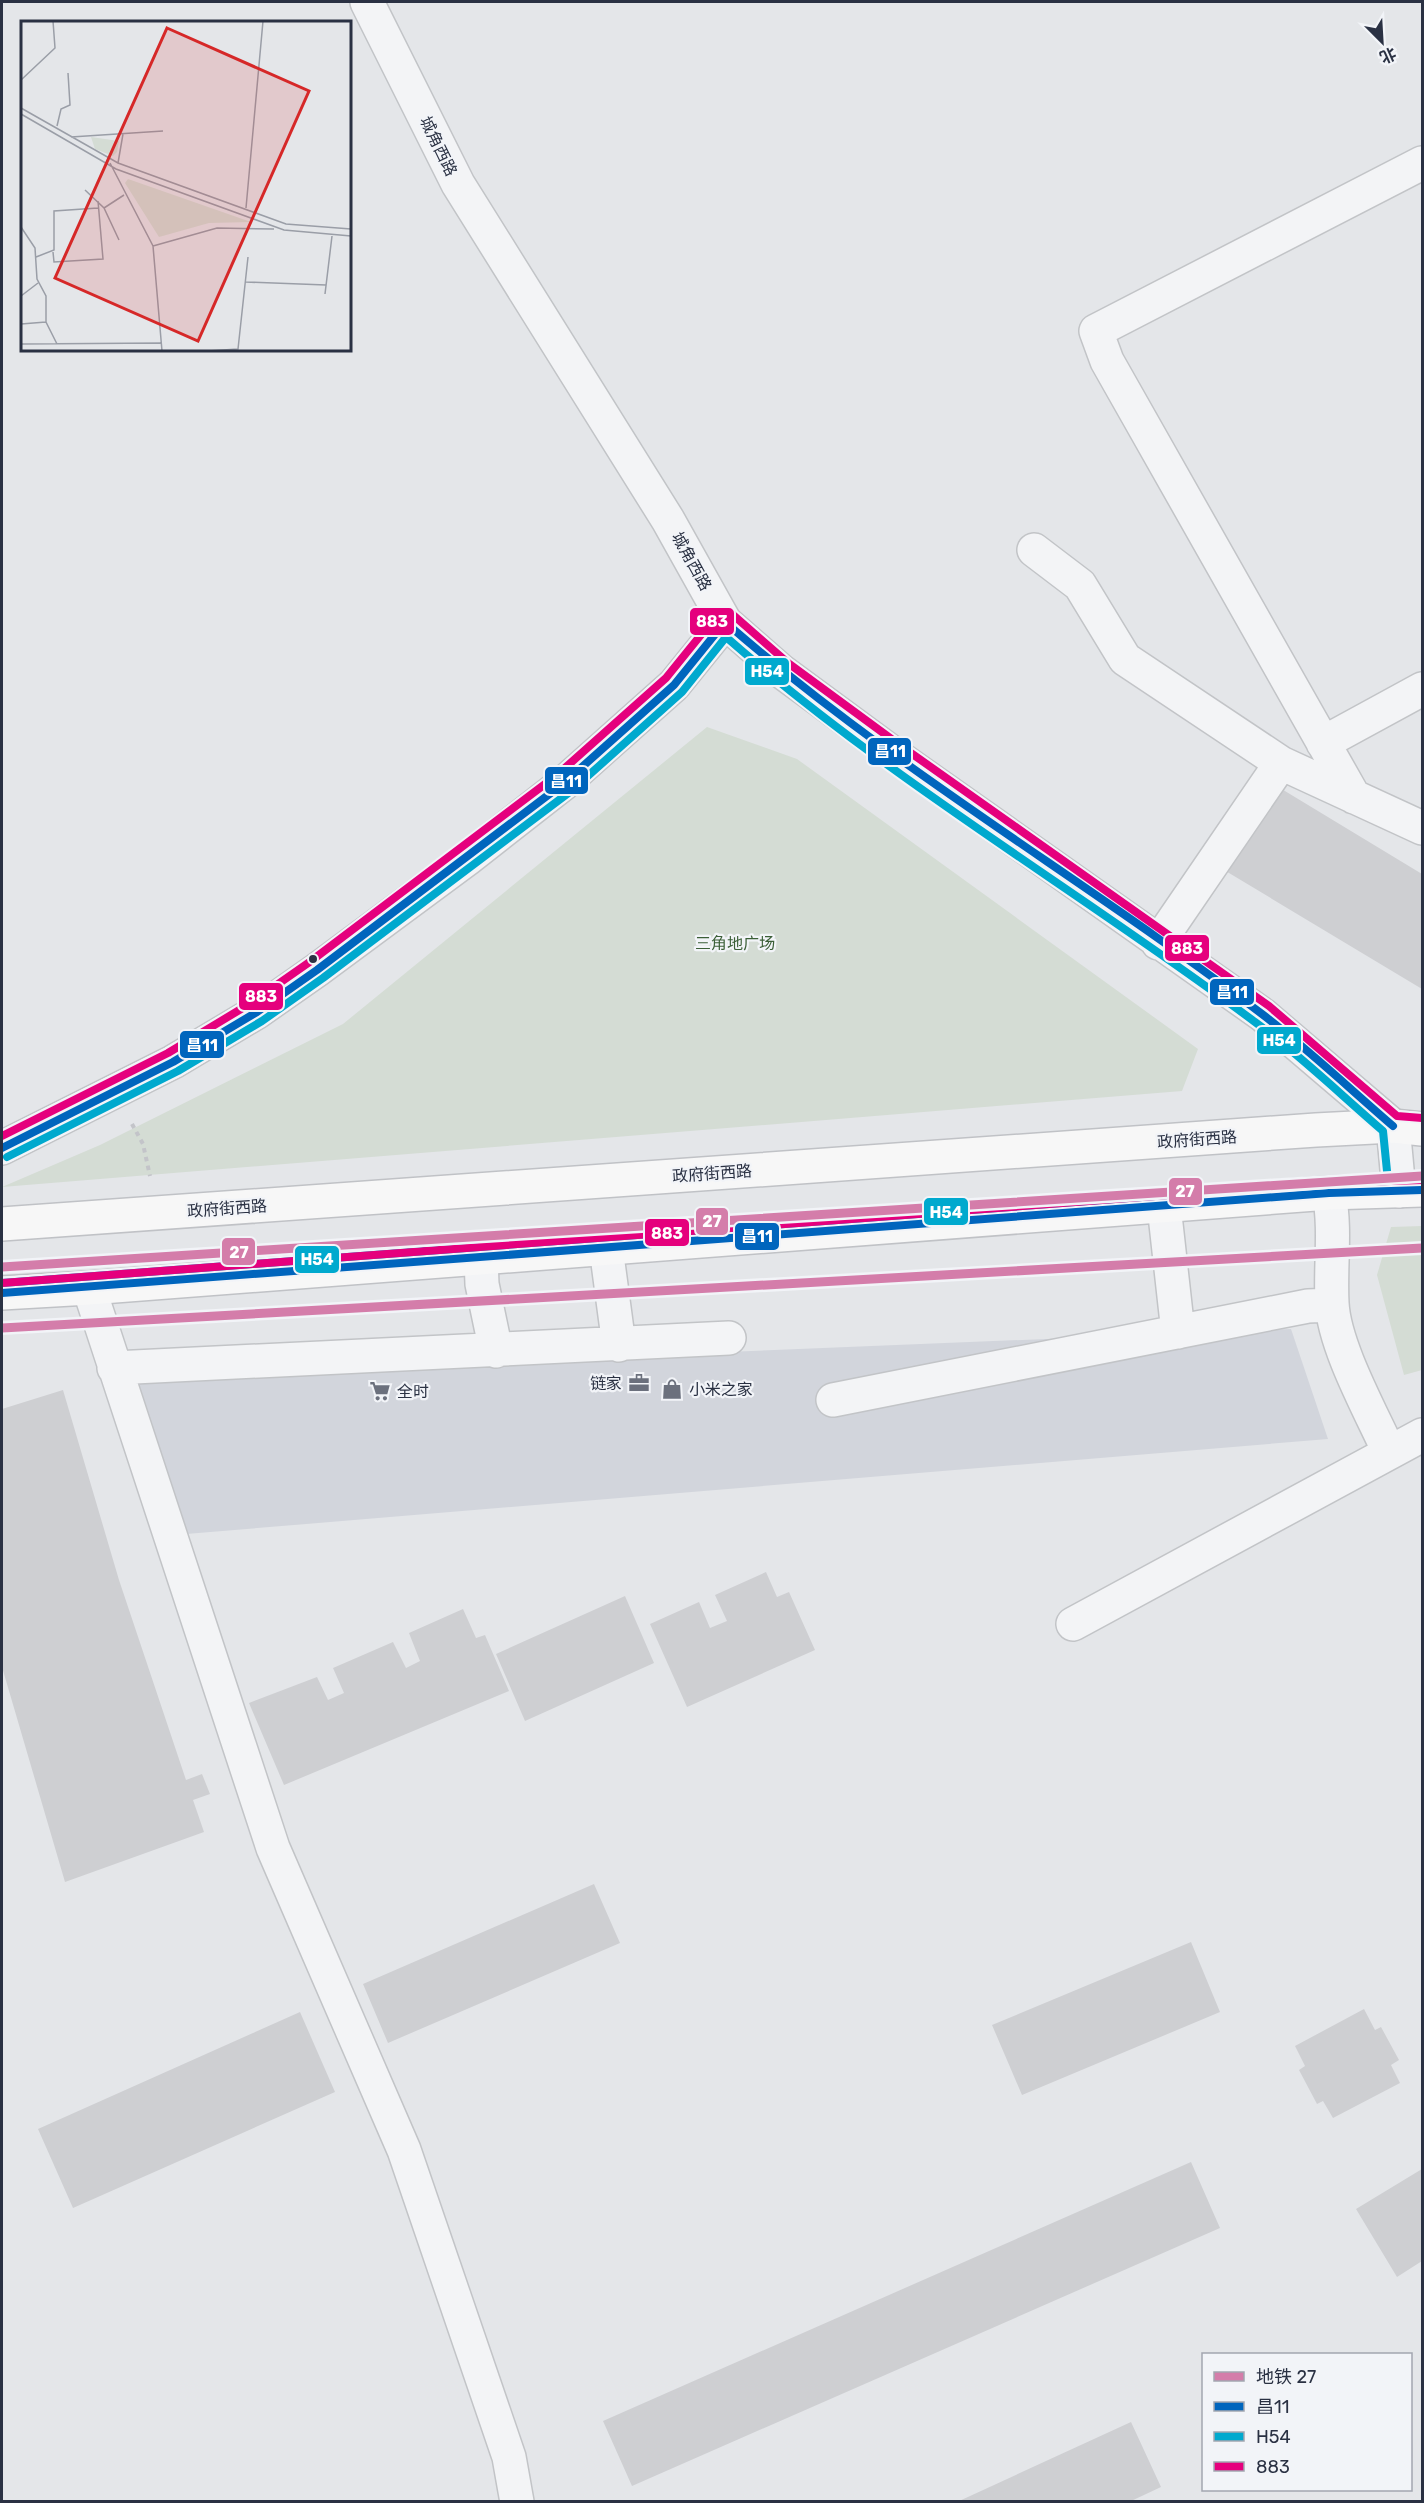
<svg xmlns="http://www.w3.org/2000/svg" width="1424" height="2503" viewBox="0 0 1424 2503" font-family="Rubik,'Noto Sans SC',sans-serif">
<rect width="100%" height="100%" fill="#e4e6e9"/>
<path fill="#d2d5dc" d="M1291 1329 1328 1439 174 1535 136 1376Z"/>
<path fill="#d4dcd4" d="M707 727 797 759 1198 1049 1182 1091 2 1187 100 1145 343 1024Z
M1422 1226V1370L1404 1375 1377 1275 1391 1227Z"/>
<path fill="#cecfd2" d="M1275 785 1422 874V989L1224 870Z
M63 1390 119 1580 186 1780 202 1774 210 1794 193 1800 204 1832 65 1882 2 1667V1409Z
M766 1572 777 1597 789 1592 815 1650 687 1707 650 1624 699 1602 710 1628 727 1621 715 1595Z
M625 1596 654 1663 525 1721 496 1654Z
M463 1609 476 1638 485 1635 509 1691 284 1785 249 1703 317 1677 328 1700 344 1693 333 1668 393 1642 406 1668 420 1661 409 1633Z
M594 1884 620 1943 388 2043 363 1984Z
M1191 1942 1220 2012 1022 2095 992 2025Z
M1364 2009 1375 2030 1381 2027 1399 2060 1391 2065 1400 2083 1333 2118 1323 2101 1317 2104 1299 2070 1305 2066 1295 2046Z
M300 2012 335 2092 73 2208 38 2129Z
M1191 2162 1220 2228 632 2486 603 2421Z
M1422 2169V2261L1397 2277 1356 2209Z
M1131 2422 1161 2487 1129 2502H957Z"/>
<g fill="none" stroke-linecap="round" stroke-linejoin="round">
<g stroke="#c2c4c7" stroke-width="36">
<path id="minor" d="M367 2 458 184 668 520 725 622 781 671 895 755 1263 1015 1393 1126 1399 1191
M1034 550 1080 585 1125 659 1281 763 1422 828
M1323 743 1422 689
M1354 797 1107 361 1096 331 1422 163
M1158 943 1281 763
M2 1148 173 1062 257 1012 317 970 467 859 564 783 674 685 725 622
M1329 1193C1336 1230 1330 1266 1332 1303 1334 1346 1371 1412 1389 1452
M1164 1206 1178 1332
M606 1248 619 1345
M481 1258 482 1284 496 1351
M89 1288 273 1848 404 2150 509 2457 517 2502
M114 1368 729 1338
M833 1400 1308 1306 1332 1305
M1073 1624 1422 1435"/>
</g>
<g stroke="#c0c2c6" stroke-width="36">
<path id="major" d="M2 1224 1316 1130 1393 1126 1422 1129
M2 1293 89 1288 1329 1193 1422 1190"/>
</g>
<path stroke="#c3c4c9" stroke-width="4" stroke-dasharray="4.5 4.5" stroke-linecap="butt" d="M132 1124 143 1144 150 1176"/>
<use href="#minor" stroke="#f3f4f6" stroke-width="33"/>
<use href="#major" stroke="#f7f7f7" stroke-width="33"/>
<g stroke="#f2f4f8" stroke-width="12">
<path id="bus-1" d="M725 622C892 768 1086 880 1262 1014 1308 1049 1350 1089 1393 1126
M2 1148 173 1062 257 1012 317 970 564 783 674 685 725 622
M2 1293 1329 1193 1422 1190"/>
</g>
<g stroke="#f2f4f8" stroke-width="12">
<path id="bus-2" d="M2 1283 1328 1183 1388 1181 1383 1131C1341 1095 1300 1055 1255 1022 1081 892 890 781 726 637L682 692 571 791 323 978 262 1021 178 1071 7 1157"/>
</g>
<g stroke="#f2f4f8" stroke-width="12">
<path id="bus-3" d="M2 1136 168 1053 251 1003 311 961 557 775 666 678 717 615 725 612 732 614 788 663 901 746 1269 1006 1397 1116 1422 1118
M2 1283 1328 1183 1422 1180"/>
</g>
<use href="#bus-1" stroke="#0065bd" stroke-width="8"/>
<use href="#bus-2" stroke="#00a9ce" stroke-width="8"/>
<use href="#bus-3" stroke="#e5007d" stroke-width="8"/>
<g stroke="#f2f4f8" stroke-width="14">
<path id="metro-1" d="M2 1267 1422 1176
M2 1328 1422 1248"/>
</g>
<use href="#metro-1" stroke="#d47daa" stroke-width="9"/>
</g>
<defs>
<g id="office-bare" transform="scale(1.62)"><path d="M-6-3h4V-5.5h4V-3h4V5H-6ZM-1-4.5V-3h2v-1.5ZM-6 0V1H6V0Z" fill="#6b707d" stroke="#f2f4f8" stroke-width="2.5" paint-order="stroke"/></g>
<g id="shop-bare" transform="scale(1.62)"><path d="M-5-2.5h2.3a2.7 3.5 0 0 1 5.4 0H5L5.5 6h-11ZM-1.5-2.5h3a1.5 2.3 0 0 0-3 0Z" fill="#6b707d" stroke="#f2f4f8" stroke-width="2.5" paint-order="stroke"/></g>
<g id="supermarket-bare" transform="scale(1.62)"><path d="M-6-5.5h2.5l.6 2H6L4.5 2H-2.5L-4.4-4H-6ZM-1.5 3.2a1.3 1.3 0 1 0 .1 0ZM3 3.2a1.3 1.3 0 1 0 .1 0Z" fill="#6b707d" stroke="#f2f4f8" stroke-width="2.5" paint-order="stroke"/></g>
</defs>
<g fill-rule="evenodd">
<use href="#office-bare" x="639" y="1383"/>
<use href="#shop-bare" x="672" y="1389"/>
<use href="#supermarket-bare" x="380" y="1391"/>
</g>
<circle fill="#2a3143" stroke="#f2f4f8" stroke-width="2" cx="313" cy="959" r="5"/>
<g text-anchor="middle" stroke-width="4.5" stroke-linejoin="round" paint-order="stroke">
<g font-size="16" fill="#2a3143" stroke="#f2f4f8">
<text transform="translate(439 146) rotate(64)" y="6">城角西路</text>
<text transform="translate(692 561) rotate(61)" y="6">城角西路</text>
<text transform="translate(1197 1139) rotate(-4)" y="6">政府街西路</text>
<text transform="translate(712 1173) rotate(-4)" y="6">政府街西路</text>
<text transform="translate(227 1208) rotate(-4)" y="6">政府街西路</text>
</g>
<g font-size="16" fill="#3b5f37" stroke="#f2f4f8">
<text x="735" y="949">三角地广场</text>
</g>
<g font-size="16" fill="#2a3143" stroke="#f2f4f8" text-anchor="start">
<text x="622" y="1389" text-anchor="end">链家</text>
<text x="689" y="1395">小米之家</text>
<text x="397" y="1397">全时</text>
</g>
</g>
<g transform="translate(21 21)">
<rect width="330" height="330" fill="#e4e6e9"/>
<path d="M70 116 98 120 96 131 92 135 74 128ZM107 158 230 201 188 202 138 216 104 162Z" fill="#d4dcd4"/>
<path fill="none" stroke="#9a9ea7" stroke-width="1.5" d="M0 59 34 27 32 0M0 87 97 142 265 203 330 208M0 93 95 148 263 209 330 215M36 105 40 88 49 84 47 52M50 116 142 110M89 142 132 225 141 330M97 142 102 113M64 169 83 187 98 219M83 187 103 174M225 187 242 0M0 206 14 227 16 258 25 275V301L36 323M132 225 196 207 253 208M32 231 33 241 82 238 77 180M15 236 33 229V190L77 187M225 261 305 264M304 273 311 215M0 275 17 262M0 303 25 301M0 323 141 322M187 330 217 328 227 236"/>
<path fill="#d62828" fill-opacity="0.15" stroke="#d62828" stroke-width="3" d="M146 7 288 70 177 320 34 257Z"/>
<rect width="330" height="330" fill="none" stroke="#2a3143" stroke-width="3"/>
</g>
<g stroke="#f2f4f8" stroke-width="2">
<rect x="689" y="607" width="46" height="29" rx="6" fill="#e5007d"/>
<rect x="744" y="657" width="46" height="29" rx="6" fill="#00a9ce"/>
<rect x="867" y="737" width="45" height="29" rx="6" fill="#0065bd"/>
<rect x="544" y="766" width="45" height="29" rx="6" fill="#0065bd"/>
<rect x="1164" y="934" width="46" height="28" rx="6" fill="#e5007d"/>
<rect x="1209" y="978" width="46" height="28" rx="6" fill="#0065bd"/>
<rect x="238" y="982" width="46" height="29" rx="6" fill="#e5007d"/>
<rect x="1256" y="1026" width="46" height="29" rx="6" fill="#00a9ce"/>
<rect x="179" y="1030" width="46" height="29" rx="6" fill="#0065bd"/>
<rect x="1168" y="1177" width="35" height="29" rx="6" fill="#d47daa"/>
<rect x="923" y="1197" width="46" height="29" rx="6" fill="#00a9ce"/>
<rect x="695" y="1207" width="34" height="29" rx="6" fill="#d47daa"/>
<rect x="644" y="1218" width="46" height="29" rx="6" fill="#e5007d"/>
<rect x="734" y="1222" width="46" height="29" rx="6" fill="#0065bd"/>
<rect x="221" y="1237" width="35" height="29" rx="6" fill="#d47daa"/>
<rect x="294" y="1245" width="46" height="29" rx="6" fill="#00a9ce"/>
</g>
<g font-size="16" text-anchor="middle" font-weight="bold" fill="#fff">
<text x="712" y="627">883</text>
<text x="767" y="677">H54</text>
<text x="890" y="757">昌11</text>
<text x="566" y="787">昌11</text>
<text x="1187" y="954">883</text>
<text x="1232" y="998">昌11</text>
<text x="261" y="1002">883</text>
<text x="1279" y="1046">H54</text>
<text x="202" y="1051">昌11</text>
<text x="1185" y="1197">27</text>
<text x="946" y="1218">H54</text>
<text x="712" y="1227">27</text>
<text x="667" y="1239">883</text>
<text x="757" y="1242">昌11</text>
<text x="239" y="1258">27</text>
<text x="317" y="1265">H54</text>
</g>
<rect width="1424" height="2503" fill="none" stroke="#2a3143" stroke-width="6"/>
<rect x="1202" y="2353" width="210" height="138" fill="#f2f4f8" stroke="#a2a6b0" stroke-width="1.5"/>
<rect x="1214" y="2372" width="30" height="9" fill="#d47daa" stroke="#a2a6b0" stroke-width="1.5"/>
<text x="1256" y="2383" font-size="18" fill="#2a3143">地铁 27</text>
<rect x="1214" y="2402" width="30" height="9" fill="#0065bd" stroke="#a2a6b0" stroke-width="1.5"/>
<text x="1256" y="2413" font-size="18" fill="#2a3143">昌11</text>
<rect x="1214" y="2432" width="30" height="9" fill="#00a9ce" stroke="#a2a6b0" stroke-width="1.5"/>
<text x="1256" y="2443" font-size="18" fill="#2a3143">H54</text>
<rect x="1214" y="2462" width="30" height="9" fill="#e5007d" stroke="#a2a6b0" stroke-width="1.5"/>
<text x="1256" y="2473" font-size="18" fill="#2a3143">883</text>
<g transform="translate(1382 42) rotate(156)" stroke="#f2f4f8" stroke-width="4.5" paint-order="stroke">
<path d="M0-4.5L10 22L0 15L-10 22Z" fill="#2a3143"/>
<text y="-9" font-size="16" font-weight="bold" text-anchor="middle" fill="#2a3143">北</text>
</g>
</svg>
